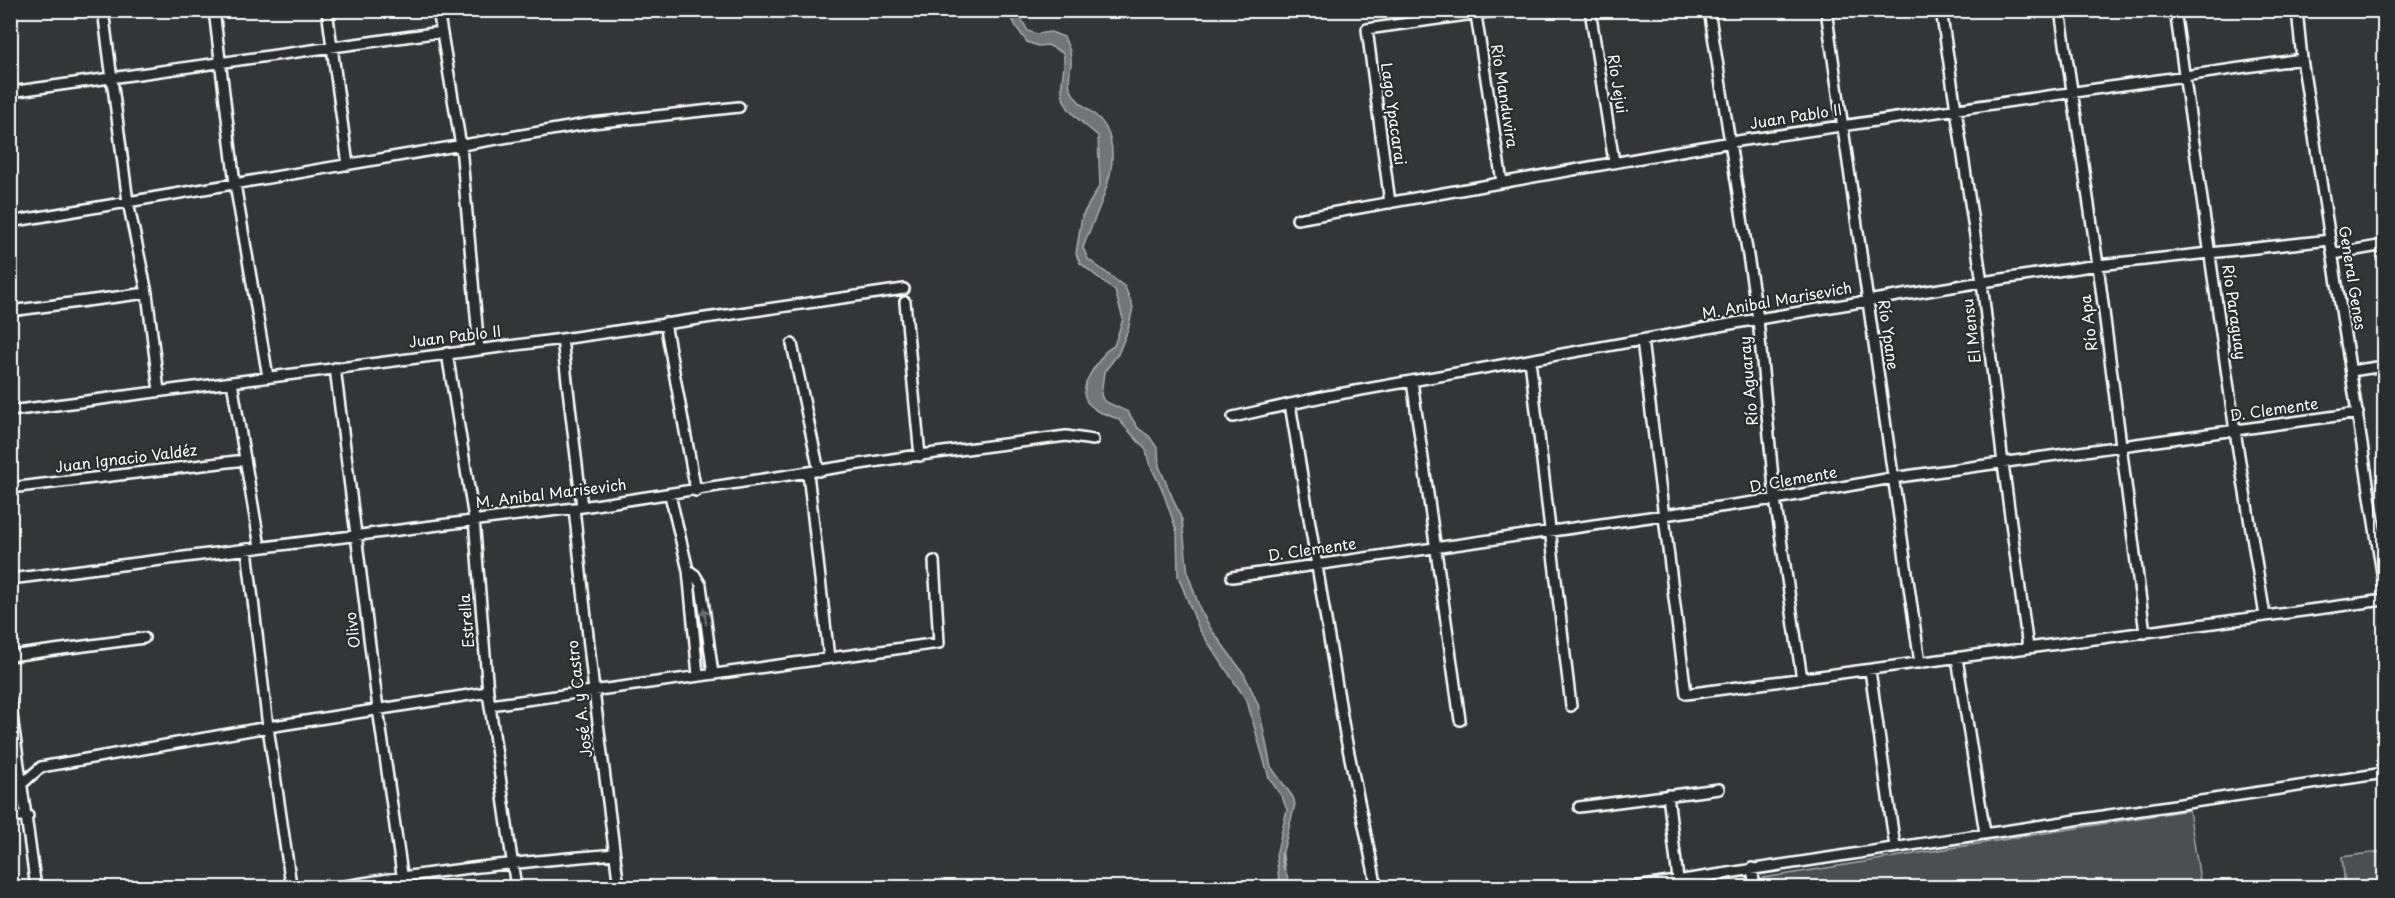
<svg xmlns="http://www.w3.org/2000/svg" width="2395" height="898" viewBox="0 0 2395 898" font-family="'Playpen Sans',sans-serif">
<rect width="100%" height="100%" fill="#333536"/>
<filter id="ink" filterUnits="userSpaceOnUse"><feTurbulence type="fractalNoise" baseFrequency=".0167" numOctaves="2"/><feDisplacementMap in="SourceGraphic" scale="12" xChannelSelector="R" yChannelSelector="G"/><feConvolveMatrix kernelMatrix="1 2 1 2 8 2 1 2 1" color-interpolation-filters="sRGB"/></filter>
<g filter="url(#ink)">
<path fill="#4c4f50" stroke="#a6a7a8" stroke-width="1.5" d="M2189 810 2201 887H1764L1763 878Z
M2384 851V887H2345L2342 857Z"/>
<path fill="#737576" stroke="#abacad" stroke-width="1.5" d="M1008 11H1017L1028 31 1036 34 1051 32 1064 37C1068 46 1072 54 1071 64 1070 71 1068 80 1070 87 1077 108 1099 112 1106 128 1125 166 1095 212 1083 248L1088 259 1125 287 1133 307 1128 330 1118 354 1104 372 1101 395 1104 401 1128 412 1138 428 1149 436 1158 449 1159 466 1182 520 1188 574 1200 609 1211 629 1244 674 1258 704 1271 767 1293 797 1295 804 1281 859 1289 881 1288 887H1280L1276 855 1287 810 1282 797 1269 778 1247 701 1199 629 1178 576 1177 532 1162 489 1149 463 1146 450 1118 419 1097 411 1087 402 1084 394 1086 382 1092 371 1106 351 1114 346 1123 319 1115 291 1080 263 1076 254 1082 216 1100 185 1098 136C1080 120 1059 109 1062 82 1063 71 1066 63 1063 53L1048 45 1038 46 1027 42 1017 28Z"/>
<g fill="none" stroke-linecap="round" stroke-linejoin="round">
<path stroke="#abacad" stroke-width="3" d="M1282 854 1284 868"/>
<g stroke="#fff" stroke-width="14">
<path id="minor" d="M103 10 128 202 147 293 159 391
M214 10 235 184 268 377
M327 10 348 165
M438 10 461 146 479 349
M1590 10 1614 162
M1709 10 1758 319 1775 499 1802 679
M1826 10 1920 663
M1941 10 1982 282 2003 464 2028 648
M2060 10 2098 265 2145 633
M2175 10 2235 431 2265 616
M2297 10 2302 59 2384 586
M1476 15 1502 182
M10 92 441 32
M1390 203 1367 29 1502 10
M1297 219 1731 142 2302 59
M10 222 592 123 739 107
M2333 254 2384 245
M905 302 920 456
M10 311 147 293
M665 323 696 491
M562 339 582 507
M1642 340 1686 694 2384 600
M792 344 819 471
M447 353 474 519 488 692 516 888
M1530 360 1571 706
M335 368 378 709 404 888
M2351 371 2384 366
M1412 381 1460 720
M232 382 260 547
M1290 404 1345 734 1377 888
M10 411 562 339 904 289
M1233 417 1322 397 1758 319 1982 282 2098 265 2330 240
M808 473 829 658
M10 488 245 460
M670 495 688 570
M574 508 594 691 619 888
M247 549 268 727 291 885 294 888
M1232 577 1775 499 1892 478 2358 413
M10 579 582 507 905 457 1066 436 1093 440
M10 656 144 638
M1957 658 1985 833
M1870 670 1895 847
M698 675 688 570 695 575 701 585 713 674
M10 701 36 888
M490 705 939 643 934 561
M23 783 41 767 268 727 488 692
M1668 795 1679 888
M1579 807 1719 789
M10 816H28
M1752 868 1755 888
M334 888C427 871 521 862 615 854
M1630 888 2384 773"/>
</g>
<use href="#minor" stroke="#2a2d2e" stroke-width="9"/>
</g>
<defs><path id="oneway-solid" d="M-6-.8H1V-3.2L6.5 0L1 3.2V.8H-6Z" transform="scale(1.5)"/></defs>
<use fill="#6a6c6d" href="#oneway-solid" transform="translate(705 616) rotate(-98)"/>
</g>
<g text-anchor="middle" stroke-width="4.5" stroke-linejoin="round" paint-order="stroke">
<g font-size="15" fill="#fff" stroke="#2a2d2e">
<text transform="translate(1617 84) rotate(81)" y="5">Río Jejui</text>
<text transform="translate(1504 96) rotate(81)" y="5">Río Manduvira</text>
<text transform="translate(1393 114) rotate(82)" y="5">Lago Ypacarai</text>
<text transform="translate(1796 117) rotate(-9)" y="5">Juan Pablo II</text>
<text transform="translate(2352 278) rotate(81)" y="5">General Genes</text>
<text transform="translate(1777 301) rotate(-10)" y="5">M. Anibal Marisevich</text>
<text transform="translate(2234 312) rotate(82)" y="5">Río Paraguay</text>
<text transform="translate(2089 323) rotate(-97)" y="5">Río Apa</text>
<text transform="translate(1972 331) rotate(-97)" y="5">El Mensu</text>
<text transform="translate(1888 335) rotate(82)" y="5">Río Ypane</text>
<text transform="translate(455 337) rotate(-7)" y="5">Juan Pablo II</text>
<text transform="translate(1749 381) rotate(-95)" y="5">Río Aguaray</text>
<text transform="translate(2274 410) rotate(-8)" y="5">D. Clemente</text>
<text transform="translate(126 459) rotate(-7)" y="5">Juan Ignacio Valdéz</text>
<text transform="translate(1793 480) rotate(-10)" y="5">D. Clemente</text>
<text transform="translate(551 494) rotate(-7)" y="5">M. Anibal Marisevich</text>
<text transform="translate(1312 550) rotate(-8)" y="5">D. Clemente</text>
<text transform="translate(467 621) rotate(-95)" y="5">Estrella</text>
<text transform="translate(353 630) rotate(-97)" y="5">Olivo</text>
<text transform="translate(580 699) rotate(-97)" y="5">José A. y Castro</text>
</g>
</g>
<rect width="2395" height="898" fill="none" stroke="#2a2d2e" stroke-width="36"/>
<rect x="18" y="18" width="2359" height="862" fill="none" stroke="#fff" stroke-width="2" filter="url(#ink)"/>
</svg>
